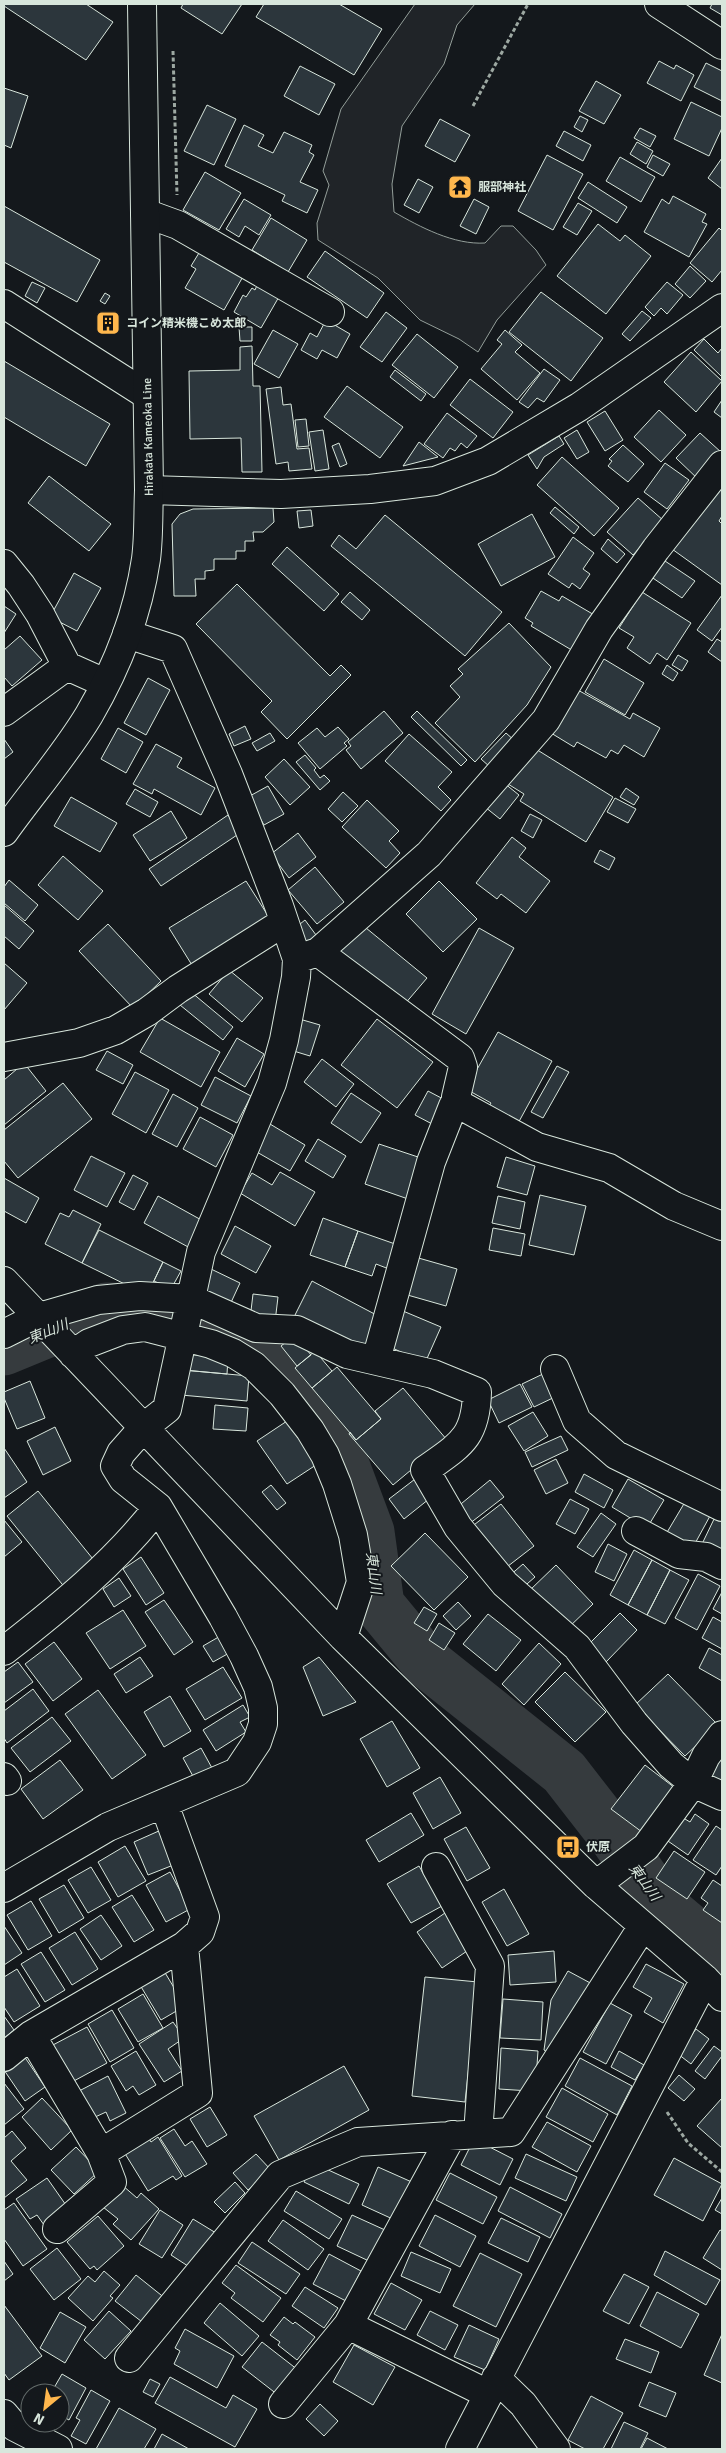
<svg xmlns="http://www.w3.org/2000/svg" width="726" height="2453" viewBox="0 0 726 2453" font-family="Signika,'Noto Sans JP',sans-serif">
<rect width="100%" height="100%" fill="#14181c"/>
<path fill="#202428" stroke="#939e99" d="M415 4H475L457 25 444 64 402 126 392 184 394 212C420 227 454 245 485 243L501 226H513L536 250 546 265 497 320 478 352 459 339 420 320 378 278 318 240 317 223 329 185 323 171 341 109Z"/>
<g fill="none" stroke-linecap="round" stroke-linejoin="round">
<path stroke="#363b3e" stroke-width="51" d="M4 1350 106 1308 140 1309 166 1311 221 1330 277 1368 336 1444 369 1532 379 1605 426 1662 564 1772 613 1835 663 1907 722 1957"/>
</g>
<path fill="#2c363c" stroke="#d8e6dc" d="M4 4H86L113 22 86 60 4 6Z
M183 4H242L222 34 181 8Z
M264 4H339L382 29 354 75 256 17Z
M712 4H722V15L710 8Z
M659 61 674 69 676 65 694 75 681 101 647 83Z
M706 63 722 71V101L694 87Z
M300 66 335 84 319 115 284 96Z
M596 81 621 95 604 124 579 111Z
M4 88 28 96 11 148 4 145Z
M691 102 722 117V128L709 156 674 139Z
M207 105 236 119 214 165 184 151Z
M580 116 588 120 582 132 574 127Z
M440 119 470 135 455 162 425 146Z
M244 125 264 135 258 146 273 153 284 132 312 145 309 152 314 155 300 182 318 190 307 213 282 201 285 195 225 166Z
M640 128 656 136 650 147 634 138Z
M564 131 591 145 583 161 556 146Z
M637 142 653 151 646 164 630 154Z
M547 155 583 174 553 230 518 211Z
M653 155 670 164 663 176 647 167Z
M620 157 655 177 641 202 606 181Z
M722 158V189L708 178Z
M205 172 241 193 219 230 183 210Z
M418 179 433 187 419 213 404 205Z
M588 182 627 207 617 223 578 198Z
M673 196 706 214 702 222 707 224 689 257 644 232 662 199 669 204Z
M244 199 271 215 259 235 245 226 239 237 226 229Z
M474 199 489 207 476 234 460 226Z
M578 203 592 211 577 235 563 227Z
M4 206 100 260 77 302 4 262Z
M271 218 307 240 288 272 252 250Z
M598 224 620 241 625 235 651 256 606 314 557 276Z
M719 228 722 231V270L712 282 690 263Z
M202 248 245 273 224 310 185 288 196 269 191 266Z
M325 251 384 293 367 318 307 277Z
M690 266 706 281 690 298 675 284Z
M32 282 45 288 37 303 25 296Z
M667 282 683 295 667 314 661 308 654 316 645 307Z
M258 283 280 295 261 328 234 312 243 295 246 297 252 288 255 290Z
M541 292 603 338 571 381 509 332Z
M105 293 110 296 105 304 100 301Z
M642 311 651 318 630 341 622 334Z
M386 312 407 328 382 362 360 347Z
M111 315 113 330H104L102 316Z
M326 320 350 334 337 358 322 350 317 359 301 350 310 333 317 337Z
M239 327H252V341H240Z
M273 330 298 344 279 378 254 364Z
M505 330 522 345 515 352 540 373 517 400 481 369 502 344 497 340Z
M417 334 458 367 434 398 392 365Z
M704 339 718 353 722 348V377L694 350Z
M252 346 253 386H260L262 472H242L241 438 190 439 189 371 240 370V347Z
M691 352 722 381 696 412 664 382Z
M4 361 110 424 86 466 4 417Z
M544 369 560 380 544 402 537 398 528 408 519 402Z
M395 370 426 394 421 401 390 377Z
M470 379 513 412 493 438 450 405Z
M347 386 403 427 380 458 324 417Z
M281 387 283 405 291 404 297 449 309 448 312 469 289 471 288 462 276 464 266 389Z
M722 400V418L714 412Z
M659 410 686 435 661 462 634 437Z
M605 411 623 440 605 451 587 422Z
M447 413 477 436 467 448 461 443 455 451 450 448 443 458 424 444Z
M306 419 309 446 298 447 295 420Z
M323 430 329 469 315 471 309 432Z
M577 430 589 452 577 459 564 438Z
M700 433 722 453 700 481 676 458Z
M559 436 564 444 544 457 537 469 528 455Z
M419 442 438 457 403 466Z
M339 443 347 464 340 467 332 446Z
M623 445 644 464 628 482 608 466 612 461 609 459Z
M562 457 619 508 594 536 537 485Z
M665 463 689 480 667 509 644 492Z
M49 476 111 524 89 551 28 503Z
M722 477V516L719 521 722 524V585L665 544Z
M638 498 664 521 633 555 607 532Z
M555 507 579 527 574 534 550 513Z
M273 508 274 522 263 532H253L254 541H245V551H236V559H214V570L205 571V579H195L196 596H174L172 524 180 514 193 509Z
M311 510 313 526 299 528 297 511Z
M532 514 555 557 501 586 478 544Z
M385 515 502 612 465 656 331 546 339 535 356 549Z
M573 537 594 553 583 569 590 574 580 589 572 583 569 588 548 574Z
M608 539 625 554 617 563 601 549Z
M287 547 339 594 324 611 272 564Z
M659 557 695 581 682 598 647 574Z
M74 573 101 588 77 631 50 617Z
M237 584 330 676 341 665 351 675 287 739 261 712 272 701 196 624Z
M541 591 559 601 562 596 596 616 575 652 531 626 533 623 525 618Z
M350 592 370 610 362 620 341 602Z
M642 592 691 623 667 660 657 653 650 664 627 648 634 637 619 628Z
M722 595V627L712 641 697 630Z
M4 606 16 614 4 633Z
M509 623 551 667 527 705 475 762 435 723 460 697 450 686 463 674 458 669Z
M20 636 42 660 12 686 4 677V650Z
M717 639 722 642V662L708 652Z
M678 655 688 661 682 671 672 665Z
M604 659 644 683 625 715 585 692Z
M667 665 678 673 673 681 662 674Z
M148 678 170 690 146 735 124 723Z
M576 689 630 719 633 713 660 728 644 757 624 745 618 754 611 750 606 758 577 742 574 747 551 733Z
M384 711 403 733 361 769 346 750 351 746 348 742Z
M417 711 467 760 461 766 411 717Z
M245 726 251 739 234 746 229 734Z
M338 727 349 739 344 743 347 746 320 769 298 743 317 728 325 737Z
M118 728 143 742 126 773 101 759Z
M270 733 275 741 257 751 252 743Z
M506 733 515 741 490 767 481 759Z
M409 734 452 772 438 787 451 800 441 811 385 761Z
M4 739 13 752 4 759Z
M156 744 182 758 177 767 215 788 201 815 154 789 152 794 133 784Z
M531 746 613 797 586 842 520 801 524 794 508 784Z
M305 755 316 768 314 770 320 778 324 775 330 781 320 790 296 762Z
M284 759 310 787 290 805 265 777Z
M499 779 519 795 500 819 480 803Z
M268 786 284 814 264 825 248 797Z
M626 788 639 797 634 805 620 797Z
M135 789 158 802 150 817 126 804Z
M343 792 358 806 342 822 328 809Z
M71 797 117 823 100 852 54 826Z
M615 798 636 809 628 823 607 812Z
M367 800 399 831 389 841 400 853 386 868 342 827Z
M171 811 187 838 150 861 133 835Z
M530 814 542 820 533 838 521 831Z
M228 815 240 833 161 886 149 869Z
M298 833 316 857 289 878 271 854Z
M512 837 526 848 519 857 550 881 526 913 501 894 497 899 476 883Z
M600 850 615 858 609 870 594 862Z
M63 856 103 891 78 920 38 885Z
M315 867 344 902 317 924 288 890Z
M9 880 38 905 25 921 4 903V887Z
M246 881 272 922 195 970 169 928Z
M439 881 477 919 443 952 406 914Z
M4 905 34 931 19 949 4 936Z
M305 920 316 935 307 942 295 928Z
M360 923 427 978 404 1005 337 950Z
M108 924 161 981 133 1008 79 951Z
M479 928 514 948 466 1034 432 1014Z
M4 963 27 983 4 1010Z
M229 970 263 998 242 1022 209 994Z
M191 992 233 1027 223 1040 180 1005Z
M160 1018 220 1052 201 1087 140 1052Z
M296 1018 320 1025 310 1056 287 1049Z
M377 1019 433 1062 397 1108 341 1065Z
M498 1032 552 1061 516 1127 486 1111 491 1103 466 1089Z
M237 1038 264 1054 245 1087 218 1071Z
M107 1051 133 1065 123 1084 96 1070Z
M322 1059 354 1084 336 1107 304 1082Z
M24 1063 46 1091 4 1125V1080Z
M557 1066 569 1072 543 1118 531 1112Z
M135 1072 169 1090 146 1133 112 1114Z
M215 1077 251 1096 237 1123 201 1105Z
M63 1083 92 1119 18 1178 4 1161V1130Z
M428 1091 447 1101 434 1125 415 1115Z
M351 1093 381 1113 361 1143 331 1123Z
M173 1094 198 1108 177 1147 152 1134Z
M200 1117 233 1135 216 1167 183 1149Z
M270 1124 305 1145 290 1171 255 1151Z
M318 1139 346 1156 333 1178 305 1161Z
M379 1144 424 1159 411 1200 365 1184Z
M91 1156 125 1173 107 1207 74 1190Z
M506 1157 535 1166 527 1195 497 1187Z
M280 1172 315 1192 295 1226 240 1193 252 1173 272 1185Z
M133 1175 148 1183 134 1210 119 1202Z
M4 1178 39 1198 26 1223 4 1211Z
M540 1195 586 1206 574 1255 529 1245Z
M158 1196 205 1222 190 1248 144 1223Z
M498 1196 525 1202 520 1229 492 1223Z
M73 1210 101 1224 82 1263 45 1244 60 1213 69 1217Z
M323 1218 358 1231 345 1267 310 1255Z
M235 1226 271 1246 256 1273 221 1254Z
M493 1228 525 1234 521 1256 489 1250Z
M99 1230 163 1262 147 1295 82 1263Z
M358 1231 398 1245 389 1269 376 1264 372 1276 345 1267Z
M415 1257 457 1269 446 1306 404 1294Z
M163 1262 181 1271 171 1289 154 1281Z
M211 1269 240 1283 228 1309 199 1295Z
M312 1281 384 1319 367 1353 295 1315Z
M253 1294 278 1297 275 1322 250 1319Z
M403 1311 441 1327 425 1363 388 1346Z
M295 1335 311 1355 297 1366 281 1346Z
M315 1351 332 1371 312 1388 295 1368Z
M184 1354 228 1358 227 1374 183 1370Z
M337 1367 381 1419 356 1440 312 1388Z
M183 1370 249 1376 247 1401 181 1395Z
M545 1373 557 1396 534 1407 522 1384Z
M30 1381 45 1418 17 1429 4 1398V1392Z
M520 1384 532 1407 499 1423 488 1400Z
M403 1388 447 1440 393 1485 349 1434 350 1432 356 1440 381 1419 375 1411Z
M215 1405 248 1408 246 1431 213 1429Z
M533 1412 548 1436 524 1451 508 1426Z
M290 1419 319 1463 287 1484 257 1441Z
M55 1427 71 1461 43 1475 27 1441Z
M561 1436 568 1450 532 1467 525 1452Z
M4 1448 27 1482 4 1498Z
M556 1459 568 1483 546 1494 534 1470Z
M584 1474 613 1490 604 1508 575 1492Z
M419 1476 434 1495 404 1519 389 1499Z
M628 1479 664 1500 647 1528 612 1507Z
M490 1480 504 1497 469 1524 456 1508Z
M271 1485 286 1503 277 1510 262 1492Z
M38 1491 97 1564 66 1589 7 1516Z
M570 1499 589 1509 575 1534 556 1524Z
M685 1502 710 1516 692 1549 666 1534Z
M501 1504 534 1546 503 1570 470 1528Z
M601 1513 616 1524 593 1557 577 1547Z
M716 1515 722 1518V1554L702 1544Z
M4 1520 22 1542 4 1557Z
M425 1533 468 1577 434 1610 391 1566Z
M608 1544 627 1554 614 1581 595 1572Z
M634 1550 652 1560 628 1605 610 1595Z
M141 1557 164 1593 146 1605 123 1569Z
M652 1560 670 1570 647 1615 628 1605Z
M523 1564 535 1577 520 1590 508 1577Z
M556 1565 593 1604 566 1630 529 1591Z
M670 1570 689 1580 665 1624 647 1615Z
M698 1574 720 1586 697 1630 675 1618Z
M119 1578 131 1596 114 1607 103 1589Z
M722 1592V1614L713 1609Z
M164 1600 193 1642 174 1655 145 1612Z
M458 1602 471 1616 456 1630 443 1616Z
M424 1607 437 1614 427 1631 414 1623Z
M123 1610 146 1646 110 1669 86 1633Z
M620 1613 637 1630 606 1662 588 1645Z
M488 1614 521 1640 496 1671 463 1644Z
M713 1617 722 1622V1649L702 1638Z
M439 1623 455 1633 444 1650 429 1640Z
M222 1635 231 1652 213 1662 203 1646Z
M54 1642 82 1679 53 1701 25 1664Z
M539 1643 561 1664 524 1705 502 1684Z
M709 1648 722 1655V1681L699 1668Z
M140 1657 153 1676 126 1693 114 1674Z
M319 1657 356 1702 323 1716 303 1667Z
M18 1662 33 1682 4 1703V1672Z
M223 1667 242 1698 205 1720 186 1689Z
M565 1672 606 1712 575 1742 535 1702Z
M668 1674 718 1725 685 1756 635 1705Z
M33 1689 49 1711 7 1743 4 1738V1711Z
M98 1690 146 1755 112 1779 65 1714Z
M170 1696 191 1731 164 1747 144 1712Z
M243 1705 250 1717 240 1722 246 1732 216 1751 203 1730Z
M52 1717 71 1741 30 1772 11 1748Z
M392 1721 420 1768 387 1787 360 1739Z
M201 1748 212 1768 194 1778 183 1758Z
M722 1752V1786L708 1777Z
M60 1760 83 1790 43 1819 21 1789Z
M645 1765 675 1788 642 1832 611 1809Z
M440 1777 461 1813 433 1829 413 1793Z
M411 1813 424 1835 379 1862 366 1840Z
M695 1814 709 1824 688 1855 665 1839 680 1816 690 1822Z
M716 1826 722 1830V1866L716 1875 693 1860Z
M466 1827 490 1868 467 1881 444 1839Z
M161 1830 176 1864 148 1875 134 1842Z
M125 1846 146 1881 118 1897 98 1862Z
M674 1851 705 1872 687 1899 656 1878Z
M419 1866 442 1906 411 1923 387 1884Z
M91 1867 111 1900 88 1913 68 1880Z
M170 1872 190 1909 166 1922 146 1885Z
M713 1880 722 1886V1923L703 1910 708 1903 701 1898Z
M64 1885 84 1918 59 1933 39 1899Z
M504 1889 529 1934 507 1946 482 1902Z
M132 1895 154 1930 134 1942 112 1907Z
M31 1901 52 1936 28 1950 7 1915Z
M445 1913 470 1949 442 1968 417 1932Z
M101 1915 122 1946 101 1960 80 1929Z
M4 1926 22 1953 4 1965Z
M75 1932 98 1969 72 1985 49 1948Z
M554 1951 556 1982 510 1985 508 1955Z
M41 1952 65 1990 45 2002 21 1964Z
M646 1964 684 1984 663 2023 644 2012 652 1998 633 1987Z
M17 1969 40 2006 14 2022 4 2007V1977Z
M164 1971 185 2006 161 2020 140 1985Z
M568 1971 594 1985 552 2055 544 2050 551 2000Z
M425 1977 478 1982 465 2102 412 2096Z
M143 1994 163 2028 138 2042 118 2009Z
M503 1999 543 2002 541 2040 500 2038Z
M610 2003 632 2015 606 2064 583 2052Z
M112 2010 134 2048 110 2062 88 2024Z
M4 2016 14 2030 4 2038Z
M173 2022 184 2038 168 2049 182 2071 164 2082 139 2044Z
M87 2027 107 2063 72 2082 51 2046Z
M696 2029 709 2039 691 2064 678 2054Z
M714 2046 722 2052V2056L705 2079 695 2071Z
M501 2048 538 2051 536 2080 530 2091 499 2089Z
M136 2051 156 2085 139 2095 133 2086 126 2091 111 2066Z
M619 2051 644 2065 635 2080 611 2067Z
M24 2056 45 2087 25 2101 4 2070Z
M580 2058 632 2086 617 2115 565 2086Z
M344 2066 369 2110 279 2160 254 2116Z
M679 2075 695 2089 684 2101 668 2088Z
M108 2076 126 2113 110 2121 106 2112 93 2118 79 2091Z
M4 2083 24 2109 4 2125Z
M562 2088 608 2114 593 2142 546 2117Z
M42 2098 72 2130 51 2150 22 2117Z
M722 2098V2148L697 2126Z
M210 2107 227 2135 207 2147 190 2119Z
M547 2122 591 2146 577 2172 532 2147Z
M174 2129 185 2146 192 2141 207 2164 185 2177 160 2138Z
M12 2131 26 2148 11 2161 27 2180 4 2198V2138Z
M148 2137 151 2142 158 2137 182 2176 176 2180 173 2176 148 2191 124 2152Z
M474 2139 513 2159 500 2185 461 2165Z
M76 2147 99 2171 74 2194 51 2170Z
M256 2154 271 2170 248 2190 233 2173Z
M526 2154 577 2177 566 2201 515 2178Z
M674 2158 722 2184 703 2221 654 2195Z
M313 2163 359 2184 349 2204 304 2182Z
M378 2167 414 2183 397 2221 362 2205Z
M450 2173 497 2197 483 2224 436 2200Z
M47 2178 68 2208 44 2225 37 2215 30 2219 16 2199Z
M235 2182 245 2193 225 2213 214 2202Z
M122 2185 137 2198 141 2193 159 2209 131 2240 113 2224 118 2219 103 2207Z
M510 2187 562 2214 550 2238 498 2211Z
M296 2191 342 2219 329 2239 284 2211Z
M722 2198V2214L715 2210Z
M14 2203 47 2249 23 2266 4 2239V2210Z
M160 2210 183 2225 162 2258 139 2244Z
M352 2215 385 2230 371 2262 337 2246Z
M435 2215 476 2236 460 2267 419 2246Z
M98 2216 124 2246 97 2270 94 2266 90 2269 67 2242Z
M501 2218 540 2237 528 2262 488 2243Z
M193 2219 216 2233 194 2270 171 2255Z
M283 2220 324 2249 308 2270 268 2241Z
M720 2230 722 2231V2270L703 2258Z
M252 2242 300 2274 286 2294 238 2263Z
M57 2248 81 2279 54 2300 30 2269Z
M665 2251 720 2280 706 2305 654 2275Z
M411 2252 451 2269 440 2293 401 2276Z
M480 2253 522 2274 496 2327 453 2306Z
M329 2254 361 2271 346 2301 313 2284Z
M4 2261 13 2274 4 2281Z
M236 2265 281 2298 263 2322 231 2298 235 2293 222 2283Z
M104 2271 120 2285 110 2296 113 2298 93 2321 68 2298 88 2276 95 2282Z
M624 2274 649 2287 629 2324 603 2311Z
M136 2275 166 2299 146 2325 115 2301Z
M391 2283 422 2300 405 2330 374 2314Z
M305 2287 338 2308 324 2328 292 2306Z
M657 2292 699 2314 681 2348 640 2326Z
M220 2303 259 2336 242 2356 204 2323Z
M4 2305 42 2356 9 2380 4 2373Z
M109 2311 131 2331 105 2359 84 2340Z
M430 2311 458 2325 445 2350 417 2335Z
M60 2312 86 2327 65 2363 40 2348Z
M284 2317 293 2324 295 2322 315 2337 297 2360 278 2345 280 2342 270 2335Z
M469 2325 499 2339 485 2370 454 2357Z
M185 2329 234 2356 217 2388 174 2364 180 2351 175 2348Z
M722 2334V2383L704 2375Z
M625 2339 659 2352 651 2373 616 2359Z
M262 2342 298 2370 278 2395 242 2367Z
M354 2345 395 2367 373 2405 333 2382Z
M62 2374 86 2388 69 2420 62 2416 60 2418V2393H51Z
M170 2377 226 2408 233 2395 257 2409 235 2447 155 2403Z
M150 2379 160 2384 153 2397 143 2392Z
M649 2382 676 2393 666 2417 639 2406Z
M91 2390 110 2401 86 2444 71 2436 80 2420 76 2418Z
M591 2396 623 2413 603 2449H585L568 2440Z
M320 2404 338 2421 324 2436 306 2419Z
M119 2408 156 2429 144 2449H96Z
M624 2422 648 2433 640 2449H611Z
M41 2423H57L54 2430Z
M162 2434 189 2449H154Z
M647 2438 668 2449H641Z"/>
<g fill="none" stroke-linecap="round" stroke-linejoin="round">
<g stroke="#d8e6dc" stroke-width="30">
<path id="minor" d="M659 4 722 45
M145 213 178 225 330 312
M4 304 147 395
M149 490 281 494 370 489 435 481 488 461 579 407 722 308
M4 564 21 585 40 614 67 666 105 683
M4 712 67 666
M318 952 460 1058 463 1067 456 1097 457 1102 462 1106 537 1147 609 1168 674 1206 722 1226
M297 959 318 952 429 854 546 720 599 629 656 549 722 465
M4 1057 79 1043 116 1030 147 1012 178 989 284 922
M4 1281 343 1637 596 1885 705 1979 722 1997
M4 1334 36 1318 98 1300 140 1296 191 1299 256 1328 297 1330 347 1354 433 1374 477 1392C476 1438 460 1445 425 1470L458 1527 505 1584 577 1647 634 1723 671 1765 693 1783 722 1796
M73 1354 89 1343 123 1330 145 1327 211 1344 233 1353 254 1366 282 1394 310 1430 325 1455 337 1484 353 1535 361 1582 343 1637
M376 1360 431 1162 453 1106 457 1102
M555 1369 577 1421 616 1455 722 1507
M636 1531 679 1554 706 1557 722 1565
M4 1651C59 1608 115 1563 158 1507
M4 1777 7 1781
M436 1867 490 1966 478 2134
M596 1885 646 1847 693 1783 706 1756 722 1735
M4 1888 108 1827 237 1772 257 1742 263 1724V1708L258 1687 244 1656 223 1617 158 1507 123 1479 115 1466 121 1453 143 1428 167 1409 201 1252 272 1083 284 1040 296 977 297 959 279 906 228 774 173 649 127 634
M31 2035 101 2153
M4 2057 31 2035 184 1946
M57 2229 112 2182 101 2153 198 2093 184 1946 200 1932 205 1917 164 1804
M348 2325 488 2394
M129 2358 280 2175 358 2142 511 2132 643 1926
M496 2378 523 2404 556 2449
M283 2404 348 2325 452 2135
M4 2414 15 2427 58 2449
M460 2449 705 1979"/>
</g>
<g stroke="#d8e6dc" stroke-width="30">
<path id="major" d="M4 832C31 794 65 755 89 715 117 667 138 613 146 559 149 536 148 513 149 490L142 4"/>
</g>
<path stroke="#9da8a2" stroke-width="3" stroke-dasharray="4 2.5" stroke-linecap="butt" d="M173 51 177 195
M473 106 528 4
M667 2112 688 2143 722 2172"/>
<use href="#minor" stroke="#14181c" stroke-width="28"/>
<use href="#major" stroke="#14181c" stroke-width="28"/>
</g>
<defs>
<g id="temple-square" transform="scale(1.25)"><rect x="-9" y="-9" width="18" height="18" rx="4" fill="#ffb74d" stroke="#14181c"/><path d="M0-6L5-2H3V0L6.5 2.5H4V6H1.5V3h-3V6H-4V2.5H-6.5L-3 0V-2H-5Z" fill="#111"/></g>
<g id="building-square" transform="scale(1.25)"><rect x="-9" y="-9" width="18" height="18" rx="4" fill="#ffb74d" stroke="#14181c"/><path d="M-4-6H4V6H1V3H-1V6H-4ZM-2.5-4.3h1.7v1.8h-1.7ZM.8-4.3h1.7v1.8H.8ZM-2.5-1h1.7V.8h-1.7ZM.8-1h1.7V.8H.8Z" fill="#111"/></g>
<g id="bus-square" transform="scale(1.25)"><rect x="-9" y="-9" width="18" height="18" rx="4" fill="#ffb74d" stroke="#14181c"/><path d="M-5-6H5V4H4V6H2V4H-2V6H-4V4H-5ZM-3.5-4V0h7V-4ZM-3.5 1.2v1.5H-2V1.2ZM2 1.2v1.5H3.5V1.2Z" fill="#111"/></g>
</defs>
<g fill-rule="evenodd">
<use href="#temple-square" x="460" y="187"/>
<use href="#building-square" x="108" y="323"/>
<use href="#bus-square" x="568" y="1847"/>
</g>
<g text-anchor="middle" stroke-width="4" stroke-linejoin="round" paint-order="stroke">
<g font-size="12" font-weight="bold" fill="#d8e6dc" stroke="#14181c" text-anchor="start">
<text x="478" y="191">服部神社</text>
<text x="126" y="327">コイン精米機こめ太郎</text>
<text x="586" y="1851">伏原</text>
</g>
<g font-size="12" fill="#d8e6dc" stroke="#14181c">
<text transform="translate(148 437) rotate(-91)" y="4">Hirakata Kameoka Line</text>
</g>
<g font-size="14" font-style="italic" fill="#d8e6dc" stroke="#14181c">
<text transform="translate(48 1331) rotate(-22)" y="5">東山川</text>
<text transform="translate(374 1573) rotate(83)" y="5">東山川</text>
<text transform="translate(645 1882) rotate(54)" y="5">東山川</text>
</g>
</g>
<rect width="726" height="2453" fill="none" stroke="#d8e6dc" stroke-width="10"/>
<g transform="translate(45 2408) rotate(209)"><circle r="24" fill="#14181c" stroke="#626a69"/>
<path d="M0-4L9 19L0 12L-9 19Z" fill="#ffb74d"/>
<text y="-8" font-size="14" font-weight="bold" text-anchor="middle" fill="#d8e6dc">N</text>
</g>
</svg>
